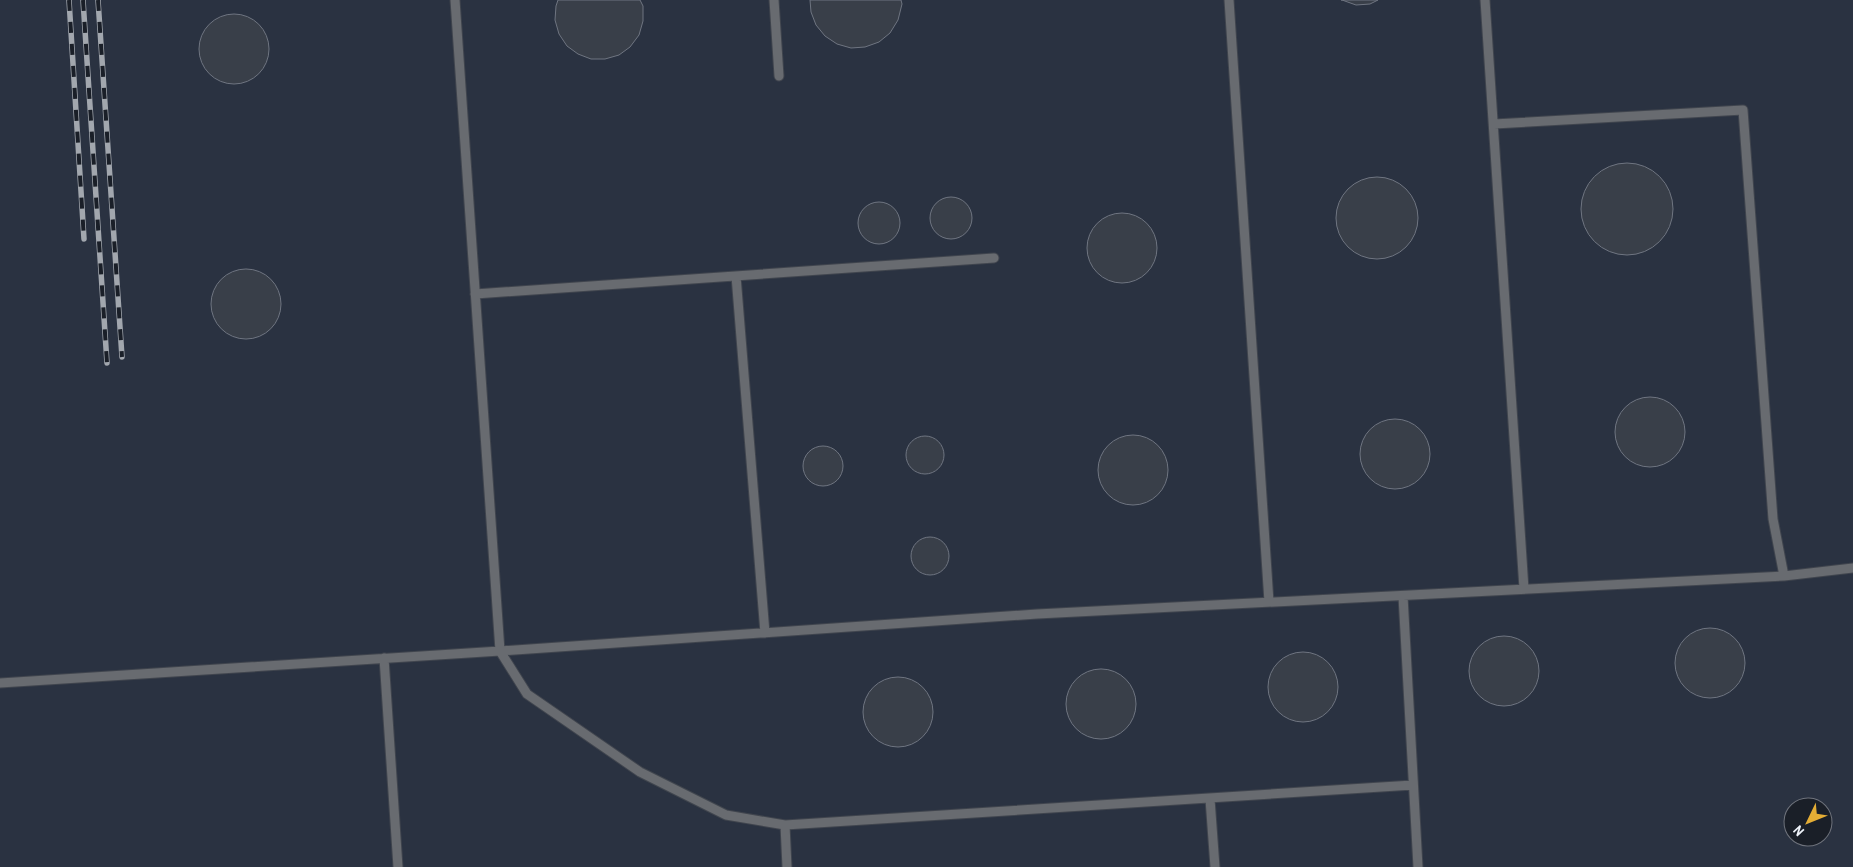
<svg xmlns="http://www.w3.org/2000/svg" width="1853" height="867" viewBox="0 0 1853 867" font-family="'Archivo Narrow',sans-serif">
<rect width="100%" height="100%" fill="#242932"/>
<path fill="#2a3241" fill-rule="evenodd" d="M0 0H1853V867H0ZM1793 807H1823V837H1793Z"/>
<path fill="#393f49" stroke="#6f7581" d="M558 0H640L643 6V21L639 35 630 47 619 55 605 59H591L578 54 567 46 559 34 555 20 556 6Z
M810 0H901L902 4 898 20 890 33 879 42 865 47 851 48 837 44 825 36 816 25 811 12Z
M1342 0H1341H1378L1370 4 1356 5Z
M199 49a35 35 0 1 1 70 0a35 35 0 1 1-70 0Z
M1581 209a46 46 0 1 1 92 0a46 46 0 1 1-92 0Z
M1336 218a41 41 0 1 1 82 0a41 41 0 1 1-82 0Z
M930 218a21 21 0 1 1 42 0a21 21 0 1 1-42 0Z
M858 223a21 21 0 1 1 42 0a21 21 0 1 1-42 0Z
M1087 248a35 35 0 1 1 70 0a35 35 0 1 1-70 0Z
M211 304a35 35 0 1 1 70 0a35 35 0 1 1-70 0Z
M1615 432a35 35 0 1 1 70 0a35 35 0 1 1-70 0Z
M1360 454a35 35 0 1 1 70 0a35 35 0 1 1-70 0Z
M1098 470a35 35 0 1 1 70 0a35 35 0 1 1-70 0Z
M906 455a19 19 0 1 1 38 0a19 19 0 1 1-38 0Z
M803 466a20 20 0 1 1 40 0a20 20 0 1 1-40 0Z
M911 556a19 19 0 1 1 38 0a19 19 0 1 1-38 0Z
M1675 663a35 35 0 1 1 70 0a35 35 0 1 1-70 0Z
M1469 671a35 35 0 1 1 70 0a35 35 0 1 1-70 0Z
M1268 687a35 35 0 1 1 70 0a35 35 0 1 1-70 0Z
M1066 704a35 35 0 1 1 70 0a35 35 0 1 1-70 0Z
M863 712a35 35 0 1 1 70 0a35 35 0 1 1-70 0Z"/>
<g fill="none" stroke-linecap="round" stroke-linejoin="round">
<g stroke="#40454e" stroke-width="11">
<path id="service" d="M455 0 500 651 1037 614 1784 576 1853 568
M774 0 779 76
M1229 0 1269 602
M1485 0 1524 589
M1494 124 1743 110 1773 519 1784 576
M736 276 765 633
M475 294 994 258
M1403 596 1418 867
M384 658 398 867
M0 683 500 651 527 694 640 772 726 815 785 825 1413 785
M1210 799 1215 867
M785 825 787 867"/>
</g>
<use href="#service" stroke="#686b70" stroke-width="9"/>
<g stroke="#a2a7ae" stroke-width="5.5">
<path id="rail" d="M69 0 84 239
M83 0 107 363
M98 0 122 357"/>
</g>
<use href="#rail" stroke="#1a1f28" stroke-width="4" stroke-dasharray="11" stroke-linecap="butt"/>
</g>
<g transform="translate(1808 822) rotate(227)"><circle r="24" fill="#1a1f28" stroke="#6f737c"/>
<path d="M0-4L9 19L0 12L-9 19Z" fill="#e4ad35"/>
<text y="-8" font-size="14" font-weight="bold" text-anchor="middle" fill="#eef2f9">N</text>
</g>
</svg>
